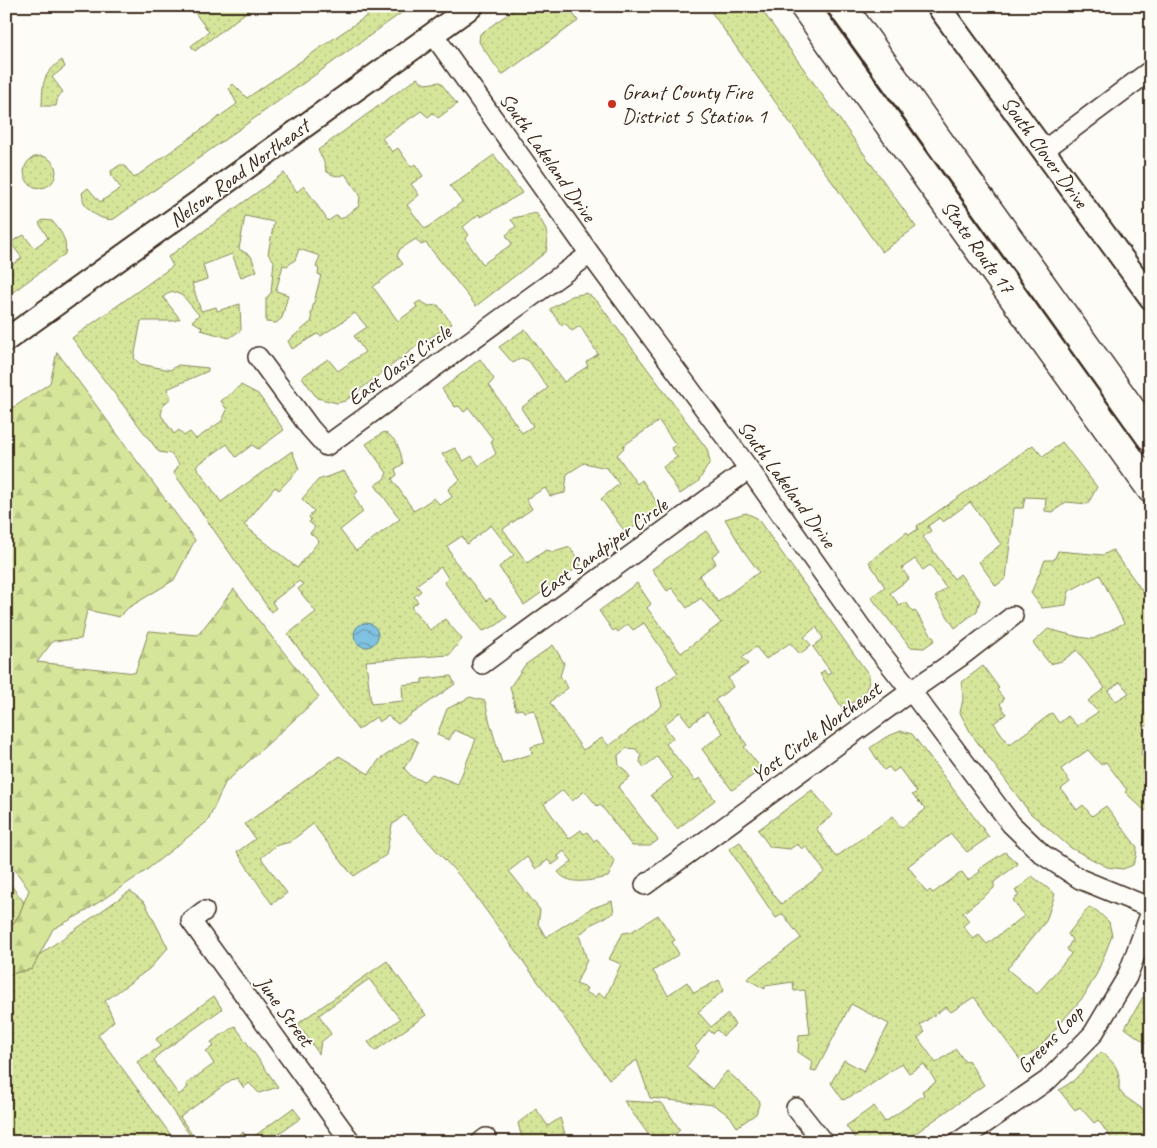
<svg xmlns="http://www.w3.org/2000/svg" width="1157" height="1148" viewBox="0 0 1157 1148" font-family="Caveat,sans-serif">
<defs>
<pattern id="grass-dots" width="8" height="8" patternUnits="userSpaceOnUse" patternTransform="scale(1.25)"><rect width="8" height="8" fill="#d5e69a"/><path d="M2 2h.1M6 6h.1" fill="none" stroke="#b8c584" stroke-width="1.8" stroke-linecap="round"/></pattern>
<pattern id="forest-firs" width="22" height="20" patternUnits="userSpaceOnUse" patternTransform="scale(1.25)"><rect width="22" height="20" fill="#d5e69a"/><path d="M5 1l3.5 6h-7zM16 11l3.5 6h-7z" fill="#b8c584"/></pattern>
<pattern id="water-waves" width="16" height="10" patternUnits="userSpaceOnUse" patternTransform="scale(1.25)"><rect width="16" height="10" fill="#80c2e1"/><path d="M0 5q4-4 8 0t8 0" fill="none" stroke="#6a9eb6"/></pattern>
</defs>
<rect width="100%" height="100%" fill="#fdfcf7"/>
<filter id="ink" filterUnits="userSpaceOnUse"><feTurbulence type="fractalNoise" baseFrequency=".02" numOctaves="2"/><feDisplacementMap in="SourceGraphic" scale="10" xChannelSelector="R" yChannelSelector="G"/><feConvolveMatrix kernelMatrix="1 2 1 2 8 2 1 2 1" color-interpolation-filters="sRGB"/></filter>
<g filter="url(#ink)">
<path fill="url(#grass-dots)" stroke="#88885c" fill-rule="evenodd" d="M190 6H252L253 7 195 51 191 46 209 32Z
M366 6H411L114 219C104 222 91 213 85 205 83 202 83 197 82 193L88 188 100 202 121 188 112 177 111 171 120 165H124L134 178 237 104 229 88 233 84 247 98 371 13Z
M519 6H568L578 21 502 75 479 42 480 34Z
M707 6H759L916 227 882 252Z
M62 60 65 67 52 77 63 92 58 96 56 106H42C43 81 42 75 62 60Z
M417 78 425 84 440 82 457 104 438 118 433 113 428 117 421 111 382 138 392 152 398 148 411 167 415 164 423 176 411 184 419 195 407 205 425 229 462 202 450 186 494 155 522 193 481 217 479 214 463 227 469 235 465 239 483 264 512 244 506 235 516 226 511 220 513 218 536 213C546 227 550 235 546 252L476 306 426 243 421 245 416 239 400 249 397 256 403 264 373 287 398 321 417 307 415 304 420 301 429 306 438 305 452 324 417 346 345 401 337 403 317 398 302 377 328 359 338 371 365 352 354 336 367 327 355 313 321 336 317 334 292 349 288 341 312 321 311 314 321 275 318 274 319 269 316 267 320 256 299 249 295 260 287 266 283 265 276 291 288 295 282 318 276 323 266 322V298L271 293 274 261 268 254 274 222 245 216 239 249 251 256 257 271 241 277 232 254 203 265 207 279 192 284 201 311 216 307 217 311 240 304 241 330 229 338 201 330 202 327 192 321 199 315 183 296 172 291 163 297 180 319 173 321H141L134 358 140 364 170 370 178 365 208 368V371L167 389 171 398 163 405 161 415 174 434 179 430 184 436 190 432 196 439 222 421 227 410 221 401 241 385 258 394 284 430 258 449 252 445 236 457 227 444 196 466 221 502 292 451 299 469 279 490 275 487 244 525 297 568 319 541 310 533 315 527 309 522 311 520 309 517 314 511 302 499 318 480 344 471 358 491 354 496 363 512 340 530 356 551 400 519 375 485 384 479 387 473 366 444 384 432C398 439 400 450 403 464L395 469 397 475 392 479 414 511 434 498 440 505 452 497 448 489 460 480 442 454 455 448 464 461 472 456 479 466 496 454 491 442 493 439 469 408 464 412 459 406 455 407 442 389 480 359 494 379 489 385 522 433 533 426 521 408 548 388 529 361 522 358 513 363 499 347 525 329 564 382 588 366 586 362 598 354 580 326 572 331 566 324 561 325 550 309 572 296 587 293 597 301 707 449 710 462 698 482 680 494 663 467 677 457 671 448 676 445 659 421 623 446 624 448 617 455 637 484 642 480 660 507 626 533 601 499 619 484 607 468 584 463 567 474 565 493 550 496 545 488 526 499 532 509 503 529 527 563 546 550 554 552 570 547 581 565 524 605 499 567 514 555 491 525 467 544 462 536 447 546 452 555 451 556 486 601 490 598 507 617 497 625 483 631 444 582 448 578 441 567 416 585 421 591 414 597 418 602 411 607 430 630 445 619 462 639 449 655 366 661 371 704 403 701 402 685 422 683V679L451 676 455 684 398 724 388 716 379 722 376 717 358 730 288 634 316 612 298 589 303 585 299 581 272 602 276 608 271 612 174 473 179 464 171 454 159 452 72 338 173 266 168 257 284 173 297 192 304 186 328 221 337 215 341 219 359 206 360 195 345 174C339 178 331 175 326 171L325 164 318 150Z
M24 172a16 16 0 1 1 32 0a16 16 0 1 1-32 0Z
M43 220 52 221C60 230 68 240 65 254L6 297V269L22 258 13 246V241L24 235 34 248 48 238 39 223Z
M1062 442 1097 487 1088 504 1066 502 1053 512 1045 511 1046 498 1025 497 1023 508H1014L1006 578 996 586 979 562 1001 544 970 502 943 522 939 518 928 526 931 531 923 537 954 579 960 574 980 600 977 611 955 628 935 597 946 588 930 565 923 570 915 559 902 568 909 579 890 593 900 606 906 602 913 612 915 611 935 640 924 648 910 647 871 597 885 587 869 562 907 532 909 535 918 529 917 526 1033 445 1043 457Z
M746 513 757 518 869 675C870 694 857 699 843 709L820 674 824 670 827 675 831 672 813 647 823 638 816 627 804 637 811 645 800 654 790 643 766 659 756 647 742 657 748 664 728 678 733 687 715 700 747 745 744 747 762 769 732 790 702 749 723 733 707 712 690 725 680 712 664 725 673 738 666 744 695 781 700 778 715 800 677 829 651 795 673 778 657 757 644 767 640 762 641 756 636 749 627 748 618 755 619 766 624 769 630 777 618 787 658 840 650 846H632L600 804 597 806 585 791 572 801 563 790 544 804 569 839 581 830 584 834 587 832 594 841 597 839 615 862 608 877C591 880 570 887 558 872L572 861 564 851 558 856 560 859 552 865 548 860 536 869 527 857 509 871 540 910 538 924 546 937 590 909 612 901 614 913 592 924 579 935 587 960 576 984 587 988 585 992 595 997 598 993 606 997 621 964 609 959 623 933 631 932 658 915 675 940 672 942 679 954 653 971 668 995 687 982 694 993 719 980 724 990 698 1012 711 1027 728 1014 735 1025 723 1036 717 1030 713 1034 709 1030 695 1047 699 1051 686 1067 712 1089 727 1071 760 1101 756 1114 737 1127 730 1116 714 1105 650 1098 637 1060 609 1079 466 883 404 815 392 825 386 855 354 876 348 870 313 824 290 842 275 846 261 858 287 893 272 904 237 852 255 839 245 824 339 756 369 774 379 760 411 738 418 742 411 758 404 768 412 777 424 781 432 774 458 784 476 739 454 730 449 740 437 735 447 709 470 697 485 701 490 723 502 763 532 754 531 747 544 743 534 710 524 712 522 709 516 710 510 687 525 665 553 645 564 663 560 676 568 688 553 699 550 703 583 750 602 738 609 746 662 706 657 688 678 673 644 623 633 630 628 624 618 632 616 629 613 631 599 611 637 583 651 604 647 608 681 653 721 623 701 598 687 608 672 588 667 591 652 569 706 531 720 550 712 556 716 563 699 576 718 602 759 572 743 550 725 519Z
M1113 550 1151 603V723L1148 726H1145L1141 755 1148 756 1151 806 1145 811 1125 792 1127 790 1106 762 1101 765 1088 750 1061 769 1070 782 1061 789 1077 810 1083 805 1092 816 1106 806 1137 847 1136 857 1133 865 1123 869 1107 867 1071 848 1030 813 972 735 960 713 963 699 962 682 983 666 999 688 997 690 1004 699 1000 704 1006 714 994 723 1009 745 1052 713 1059 723 1068 716 1077 726 1098 712 1088 701 1105 688 1077 650 1062 661 1050 664 1033 643 1048 629 1079 637 1093 639 1124 623 1100 575 1069 591 1066 605 1042 608 1031 593 1045 560H1054L1058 551 1103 555ZM1120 682 1129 693 1116 701 1108 691Z
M901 731 912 734 989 837 967 852 951 834 908 866 927 893 930 890 933 893 962 872 968 880 980 872 979 869 1005 852 1018 864 994 882V888L963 913 969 921 963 926 973 939 979 935 987 944 1024 916 1013 900 1019 895 1015 891 1032 876 1055 894 1046 921 1007 969 1037 994 1071 954 1067 949 1072 940 1068 934 1089 907 1097 911 1109 922 1112 936 1097 973 1084 996 1039 1048 1021 1061 974 997 951 1012 946 1007 920 1025 925 1032 918 1038 936 1063 956 1049 965 1062 968 1060 984 1085 903 1142H858L846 1126 874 1106 885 1122 924 1095 922 1091 936 1082 924 1064 909 1073 902 1063 863 1090 843 1100 831 1083 844 1060 864 1071 889 1024 851 1004 816 1071 811 1070 813 1062 798 1052 799 1035 810 1034 805 990 794 991 793 982 765 986V989L747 979 801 938 783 914 776 918 729 849 740 842 755 869 781 904 825 872 806 846 802 849 797 844 790 849 770 847 758 830 812 790 833 815 816 828 836 857 893 816 901 828 926 809 912 795 917 792 899 768 893 772 889 767 884 770 870 748 886 737Z
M6 879 24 902 19 915 6 934Z
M130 891 145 903 168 948 149 969 105 1001 114 1021 98 1035 176 1142H6V975L32 969 39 955Z
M387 961 426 1015 375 1051 368 1042 400 1019 369 979 319 1015 331 1034 321 1042 319 1054 299 1025 300 1022Z
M214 996 222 1009 159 1054 154 1061 179 1095 188 1087 186 1084 214 1064 206 1051 214 1046 211 1042 235 1026 278 1087 259 1093 249 1083 244 1088 237 1078 231 1080 180 1117 197 1142H195L137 1062 161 1046 156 1039Z
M1143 997 1151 1002V1047L1125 1028Z
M1101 1052C1117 1065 1120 1069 1119 1090L1124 1096 1151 1115V1142H1114L1098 1120 1094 1123 1080 1107 1075 1110 1059 1090 1073 1081Z
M624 1101 662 1103 680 1130 675 1134 681 1142H654Z
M293 1108 301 1118 266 1142H229L243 1132 249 1140Z
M536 1109 548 1126 560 1118 565 1134 548 1136 533 1142H523L518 1123Z"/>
<path fill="url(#forest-firs)" stroke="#88885c" d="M57 352 195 540 174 580 128 608 119 617 87 610 81 639 53 641 37 662 135 673 149 631 198 635 234 589 319 697 225 783 208 821 144 872 81 914 53 929 32 969 6 975V934L19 915 29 890 6 857V623L11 619 6 613V407H14L50 383Z"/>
<path fill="url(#water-waves)" stroke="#648593" d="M354 635a12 12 0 1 1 24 0a12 12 0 1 1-24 0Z"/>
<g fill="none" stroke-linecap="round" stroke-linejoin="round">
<g stroke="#3b2a1e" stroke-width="22">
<path id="minor" d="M433 34 590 254 749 469 868 637 911 691 1011 824 1042 854 1080 879 1151 908
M1044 150 1151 70
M258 357 310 428 326 446 590 254
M482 664 749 469
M645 885 911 691 960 657 1013 616
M204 911 191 921 351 1142
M796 1108 823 1142
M481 1142 486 1138
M958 1142 1048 1080 1093 1034 1127 977 1151 912"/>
</g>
<g stroke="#3b2a1e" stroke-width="26">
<path id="tertiary" d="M938 6 1151 298
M6 340 472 6"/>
</g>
<g stroke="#3b2a1e" stroke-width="31">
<path id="trunk" d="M804 6 1151 489
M842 6 1151 437"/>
</g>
<use href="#minor" stroke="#fdfcf7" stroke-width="19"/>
<use href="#tertiary" stroke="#fdfcf7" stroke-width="22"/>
<use href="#trunk" stroke="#fdfcf7" stroke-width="28"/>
</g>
</g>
<circle fill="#c8321e" stroke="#fdfcf7" stroke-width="2" cx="612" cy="104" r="5"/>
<g text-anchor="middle" stroke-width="4" stroke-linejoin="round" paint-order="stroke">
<g font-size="21" fill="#3b2a1e" stroke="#fdfcf7" text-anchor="start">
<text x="622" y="99">Grant County Fire<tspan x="622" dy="24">District 5 Station 1</tspan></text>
</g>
<g font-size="21" fill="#3b2a1e" stroke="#fdfcf7">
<text transform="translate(1045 152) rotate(54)" y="7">South Clover Drive</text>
<text transform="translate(548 157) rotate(55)" y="7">South Lakeland Drive</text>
<text transform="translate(239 173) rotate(-36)" y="7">Nelson Road Northeast</text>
<text transform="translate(978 247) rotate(54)" y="7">State Route 17</text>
<text transform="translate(399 365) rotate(-36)" y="7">East Oasis Circle</text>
<text transform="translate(787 484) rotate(54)" y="7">South Lakeland Drive</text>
<text transform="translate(602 548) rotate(-36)" y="7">East Sandpiper Circle</text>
<text transform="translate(816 732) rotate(-36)" y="7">Yost Circle Northeast</text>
<text transform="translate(285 1011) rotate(54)" y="7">June Street</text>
<text transform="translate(1050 1039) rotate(-46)" y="7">Greens Loop</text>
</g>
</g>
<rect width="1157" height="1148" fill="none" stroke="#fdfcf7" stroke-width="25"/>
<rect x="12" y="12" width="1132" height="1123" fill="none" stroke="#3b2a1e" stroke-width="2" filter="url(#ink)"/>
</svg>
